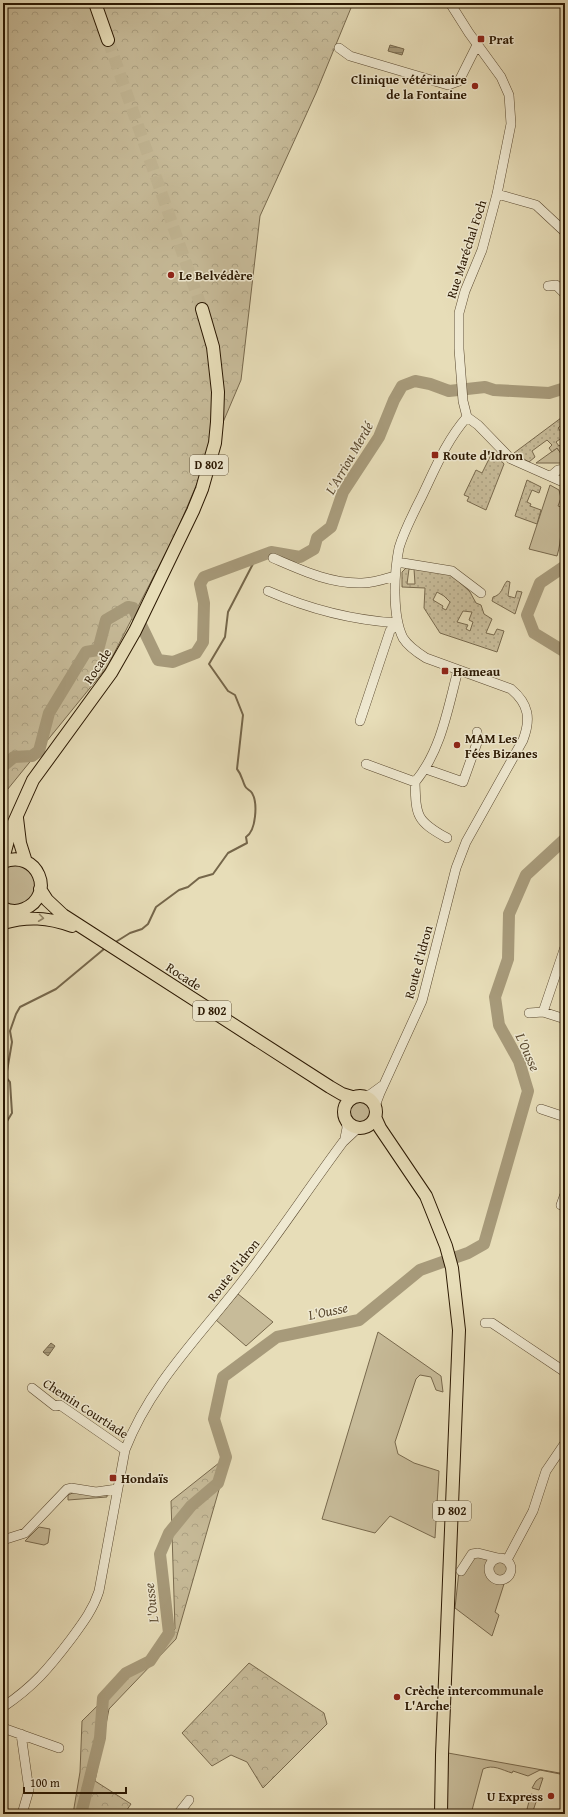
<svg xmlns="http://www.w3.org/2000/svg" width="568" height="1817" viewBox="0 0 568 1817" font-family="'Gentium Book Plus',serif">
<defs>
<pattern id="forest-crowns" width="20" height="18" patternUnits="userSpaceOnUse"><rect width="20" height="18" fill="#c7bb99"/><path d="M2 6a3 3 0 1 1 6 0M12 15a3 3 0 1 1 6 0" fill="none" stroke="#aba082"/></pattern>
<pattern id="garden-dots" width="8" height="8" patternUnits="userSpaceOnUse"><rect width="8" height="8" fill="#c7bb99"/><path d="M2 2h.1M6 6h.1" fill="none" stroke="#aba082" stroke-width="1.8" stroke-linecap="round"/></pattern>
<pattern id="water-rules" width="6" height="5" patternUnits="userSpaceOnUse"><rect width="6" height="5" fill="#a79a7a"/><path d="M0 2.5h6" fill="none" stroke="#887d62"/></pattern>
</defs>
<rect width="100%" height="100%" fill="#e7ddb8"/>
<filter id="stains"><feTurbulence type="fractalNoise" baseFrequency=".005" numOctaves="4"/><feColorMatrix values="0 0 0 0 .2 0 0 0 0 .09 0 0 0 0 .02 0 0 0 .5 -.17"/></filter>
<radialGradient id="worn" r=".72"><stop offset=".6" stop-color="#630" stop-opacity="0"/><stop offset="1" stop-color="#630" stop-opacity=".3"/></radialGradient>
<path fill="#c7bb99" stroke="#78694d" d="M557 448 565 459V463H536Z
M550 485 559 490 561 498 558 506 561 507C561 524 562 540 557 556L529 549Z
M24 864 37 880C36 884 36 889 35 893 31 906 14 907 3 902V867Z
M349 1111a12 12 0 1 1 24 0a12 12 0 1 1-24 0Z
M238 1294 273 1322 246 1346 216 1320Z
M378 1332 441 1376 443 1392 436 1390 431 1377 420 1375 416 1379 395 1442 398 1454 414 1463 439 1471 435 1538 390 1516 375 1533 322 1519Z
M75 1492 107 1494V1497L68 1500V1495Z
M39 1527 50 1529 48 1543 44 1545 25 1541Z
M478 1554 492 1558 488 1566V1575L493 1581 504 1584 495 1612 499 1615 492 1636 455 1608 459 1571Z
M493 1569a7 7 0 1 1 14 0a7 7 0 1 1-14 0Z
M448 1753 565 1774V1775L540 1770 528 1776 513 1771 512 1773C502 1770 493 1764 483 1769L471 1814H447Z
M540 1778H543L539 1790 532 1788 536 1781Z
M531 1794 538 1796 533 1811 527 1809Z"/>
<path fill="url(#forest-crowns)" stroke="#78694d" d="M3 3H353L316 93 260 216 241 380 176 533 107 667 3 795Z
M229 1455 176 1639 109 1709 95 1781 131 1804 124 1814H73L80 1772 82 1721 175 1629 171 1501Z
M249 1663 324 1713 327 1724 263 1788 247 1762 231 1755 212 1766 182 1733Z"/>
<path fill="url(#garden-dots)" stroke="#78694d" fill-rule="evenodd" d="M565 415V422L558 428 564 436 556 442 559 446 565 442V459L557 448 552 452 549 448 552 445 547 440 532 451 535 457 529 462 514 453Z
M493 451 504 464 486 510 467 501 469 497 464 495 476 470 482 473Z
M527 480 541 487 539 493 532 490 527 502 531 504 530 506 541 510 537 524 515 516Z
M407 567 451 574 470 592 476 603 481 605 484 614 492 619 486 633 494 635 497 629 504 631 497 652 440 633 424 608 425 588 402 587V572ZM409 569H414L415 584H407ZM437 592 444 596 450 602 446 610 442 608 443 606 433 600ZM463 611 472 612 469 620 473 622 470 631 466 629 468 625 457 622Z
M507 581 510 582 508 596 515 598 517 591 522 592 515 614 492 601 493 597C502 595 502 587 507 581Z"/>
<path fill="url(#water-rules)" stroke="#75664a" d="M390 45 404 49 402 55 388 51Z
M51 1343 55 1346 48 1356 43 1352Z"/>
<g fill="none" stroke-linecap="round" stroke-linejoin="round">
<path stroke="#75664a" stroke-width="2" d="M114 943 130 933 142 929 148 924 156 907 179 890 188 887 199 878 213 874 228 853 247 843 246 837C256 831 258 803 252 793 250 790 246 789 245 786 242 780 242 775 237 769L243 715 235 695 228 691 209 664 225 637 228 612 256 558
M3 1128 12 1113 10 1082 6 1077 12 1042 10 1031 16 1014 20 1007 56 989 104 949"/>
<path stroke="#a79a7a" stroke-width="12" d="M565 566 540 583 527 615 534 633 565 652
M3 766 14 757 32 756 39 751 49 713 86 652 98 650 106 620 128 607 133 608 158 660 173 662 196 653 203 642 204 603 200 584 204 577 271 552 300 557 314 549 317 538 331 527 343 492 379 437 394 400 402 386 415 381 430 384 449 391 485 387 494 390 549 393 565 388
M81 1814 100 1738 103 1698 126 1673 150 1661 169 1633 160 1554 169 1533 191 1506 218 1483 226 1457 214 1419 223 1377 277 1337 359 1320 420 1270 468 1253 484 1244 528 1091 519 1061 499 1025 495 997 508 959 509 914 526 875 565 839"/>
<path stroke="#c1b593" stroke-width="12" stroke-dasharray="12 6" stroke-linecap="butt" d="M108 40 202 309"/>
<g stroke="#59482f" stroke-width="10">
<path id="minor" d="M450 3 469 33 501 77 509 95 511 124 497 194 482 250 465 291 459 313V349L463 401 467 417
M339 48 350 56 448 85 459 81 477 45
M497 194 536 205 565 232
M548 286 556 285 565 294
M467 417 478 425 511 459 565 483
M551 476 558 470 565 469
M273 558C301 570 330 584 362 583 373 583 385 579 395 576
M397 563H403L452 571 481 593
M268 591C309 609 352 620 397 623
M360 721 390 631 397 623
M366 764 415 782
M426 769 463 782 478 740 477 732
M447 838C416 821 416 816 415 782 441 751 448 708 458 670
M543 1012 565 947
M529 1013 543 1012 565 1019
M364 1096 371 1094 382 1086
M375 1106 380 1093 422 1001 456 868 466 842 523 740C531 719 529 704 511 689L426 658C418 653 408 646 403 638 392 616 394 573 399 548 404 531 413 514 421 498 435 469 446 441 467 417
M541 1109 565 1117
M345 1138 347 1128 346 1120
M565 1194 561 1205 565 1207
M485 1323H492L565 1372
M32 1388 55 1406 60 1405 125 1450
M3 1540 25 1533 67 1489 71 1488 96 1492 117 1489
M489 1569a11 11 0 1 1 22 0a11 11 0 1 1-22 0Z
M507 1560 533 1511 546 1471 565 1443
M461 1571 472 1554 478 1553 498 1558
M3 1707C34 1686 49 1668 71 1639 82 1624 93 1610 99 1591L125 1450C150 1385 198 1338 240 1284 276 1238 308 1189 343 1142L358 1128
M3 1728 59 1748
M21 1734 29 1790 22 1814
M178 1814 189 1800"/>
</g>
<g stroke="#2a1701" stroke-width="14">
<path id="major" d="M95 3 108 40
M17 818 20 843 26 862
M3 859 11 829 33 780 111 673 135 631 193 511 202 489 215 443 217 422 218 392 213 347 202 309
M3 862C37 848 57 895 24 909 17 912 9 911 3 908
M40 889 47 900 63 915 330 1087 342 1094 352 1097
M3 923C27 916 48 917 72 926
M344 1112a16 16 0 1 1 32 0a16 16 0 1 1-32 0Z
M375 1117 380 1128 426 1196 446 1246 452 1268 459 1330 442 1755 441 1814"/>
</g>
<use href="#minor" stroke="#efe9d1" stroke-width="9"/>
<use href="#major" stroke="#e7ddb8" stroke-width="12"/>
</g>
<defs><path id="oneway-chevron" d="M-2-3.5L2.5 0L-2 3.5" fill="none" stroke-width="1.6" stroke-linecap="round" stroke-linejoin="round"/></defs>
<use stroke="#928466" href="#oneway-chevron" transform="translate(41 918) rotate(7)"/>
<g fill="#8f2418" stroke="#efe9d1" stroke-width="1.5">
<rect x="477" y="35" width="8" height="8" rx="2"/>
<circle cx="475" cy="86" r="4"/>
<circle cx="171" cy="275" r="4"/>
<rect x="431" y="451" width="8" height="8" rx="2"/>
<rect x="441" y="667" width="8" height="8" rx="2"/>
<circle cx="457" cy="745" r="4"/>
<rect x="109" y="1474" width="8" height="8" rx="2"/>
<circle cx="397" cy="1697" r="4"/>
<circle cx="551" cy="1796" r="4"/>
</g>
<g text-anchor="middle" stroke-width="3" stroke-linejoin="round" paint-order="stroke">
<g fill="#efe9d1" stroke="#65563f" stroke-width="1">
<rect x="190" y="455" width="38" height="20" rx="3"/>
<rect x="193" y="1001" width="38" height="20" rx="3"/>
<rect x="433" y="1501" width="38" height="20" rx="3"/>
</g>
<g font-size="12" font-weight="bold" fill="#2a1701">
<text x="209" y="469">D 802</text>
<text x="212" y="1015">D 802</text>
<text x="452" y="1515">D 802</text>
</g>
<g font-size="13" font-weight="bold" fill="#2a1701" stroke="#efe9d1" text-anchor="start">
<text x="489" y="44">Prat</text>
<text x="467" y="84" text-anchor="end">Clinique vétérinaire<tspan x="467" dy="15">de la Fontaine</tspan></text>
<text x="179" y="280">Le Belvédère</text>
<text x="443" y="460">Route d'Idron</text>
<text x="453" y="676">Hameau</text>
<text x="465" y="743">MAM Les<tspan x="465" dy="15">Fées Bizanes</tspan></text>
<text x="121" y="1483">Hondaïs</text>
<text x="405" y="1695">Crèche intercommunale<tspan x="405" dy="15">L'Arche</tspan></text>
<text x="543" y="1801" text-anchor="end">U Express</text>
</g>
<g font-size="13" fill="#2a1701" stroke="#efe9d1">
<text transform="translate(466 249) rotate(-72)" y="5">Rue Maréchal Foch</text>
<text transform="translate(97 666) rotate(-57)" y="5">Rocade</text>
<text transform="translate(418 962) rotate(-75)" y="5">Route d'Idron</text>
<text transform="translate(184 976) rotate(33)" y="5">Rocade</text>
<text transform="translate(233 1270) rotate(-52)" y="5">Route d'Idron</text>
<text transform="translate(86 1408) rotate(33)" y="5">Chemin Courtiade</text>
</g>
<g font-size="14" font-style="italic" fill="#5c4b31" stroke="#efe9d1">
<text transform="translate(349 458) rotate(-60)" y="5">L'Arriou Merdé</text>
<text transform="translate(528 1052) rotate(66)" y="5">L'Ousse</text>
<text transform="translate(328 1311) rotate(-12)" y="5">L'Ousse</text>
<text transform="translate(151 1603) rotate(-97)" y="5">L'Ousse</text>
</g>
</g>
<rect width="568" height="1817" fill="none" stroke="#e7ddb8" stroke-width="16"/>
<rect x="4" y="4" width="560" height="1809" fill="none" stroke="#2a1701" stroke-width="2"/>
<rect x="8" y="8" width="552" height="1801" fill="none" stroke="#2a1701"/>
<path d="M24 1787v6h102v-6" fill="none" stroke="#2a1701" stroke-width="2"/>
<text x="30" y="1787" font-size="12" fill="#2a1701" stroke="#efe9d1" stroke-width="3" paint-order="stroke">100 m</text>
<rect width="100%" height="100%" filter="url(#stains)"/>
<rect width="100%" height="100%" fill="url(#worn)"/>
</svg>
